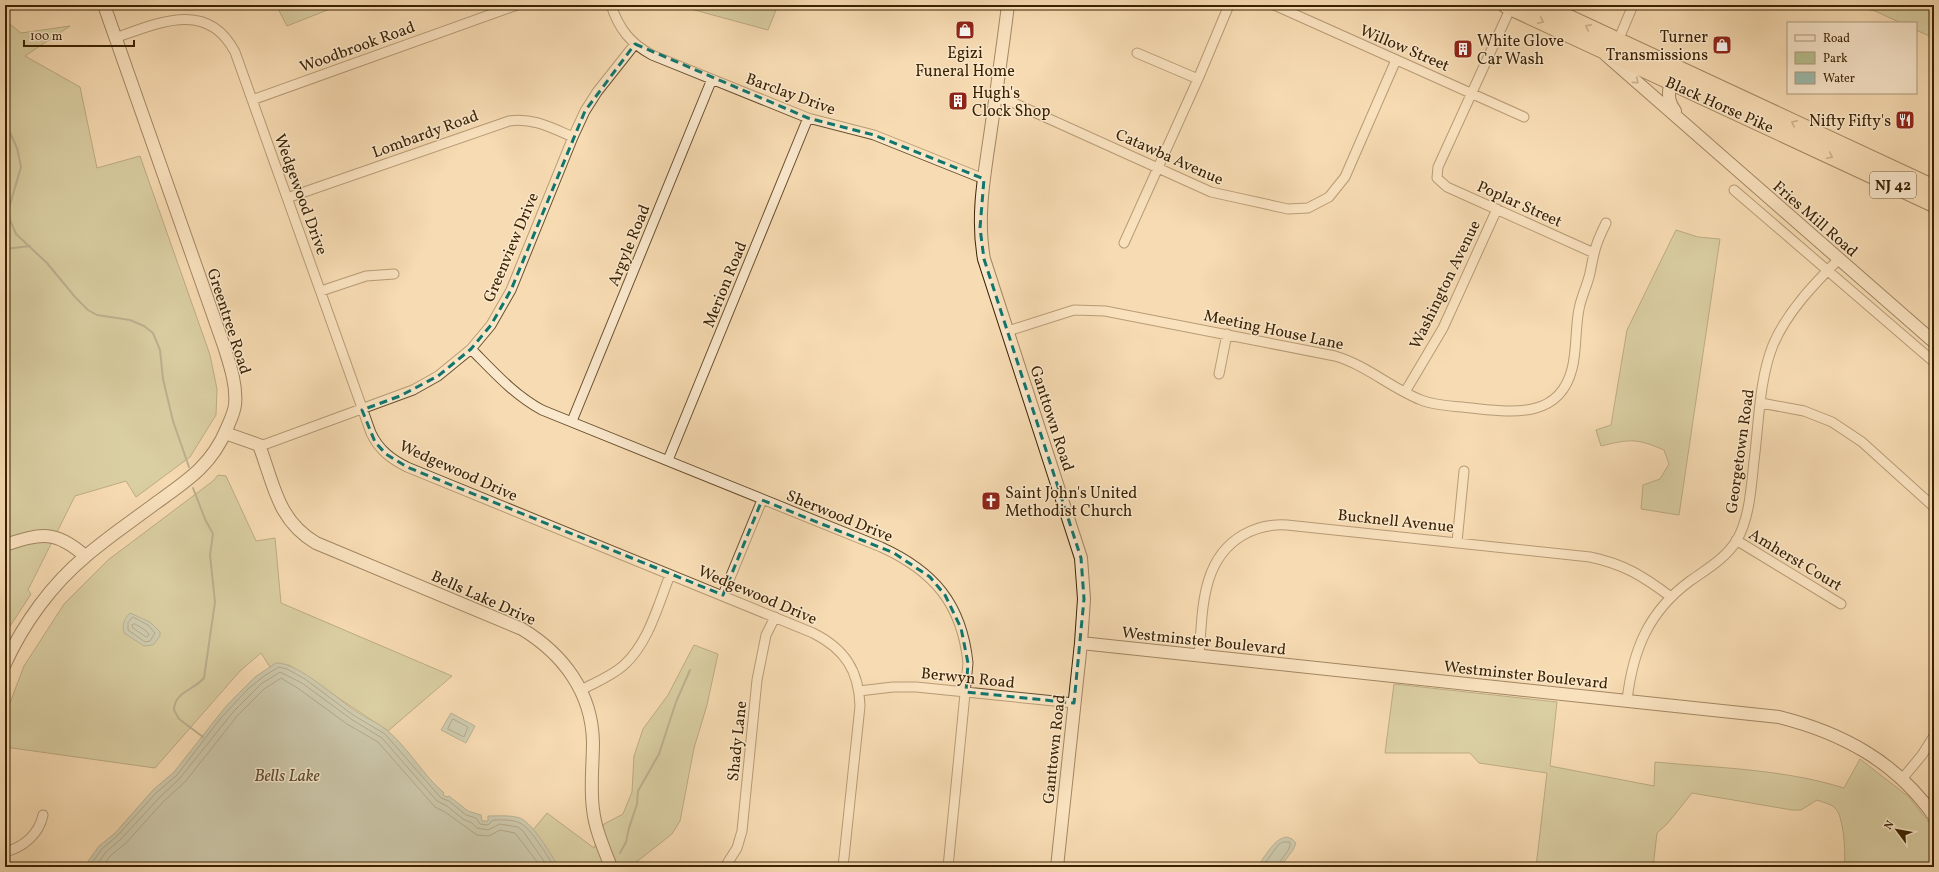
<svg xmlns="http://www.w3.org/2000/svg" width="1939" height="872" viewBox="0 0 1939 872" font-family="Vollkorn,serif">
<rect width="100%" height="100%" fill="#f7dbb2"/>
<filter id="stains"><feTurbulence type="fractalNoise" baseFrequency=".005" numOctaves="4"/><feColorMatrix values="0 0 0 0 .2 0 0 0 0 .09 0 0 0 0 .02 0 0 0 .5 -.17"/></filter>
<radialGradient id="worn" r=".72"><stop offset=".6" stop-color="#630" stop-opacity="0"/><stop offset="1" stop-color="#630" stop-opacity=".3"/></radialGradient>
<path fill="#b7c190" stroke="#797249" d="M276 5H340L287 26Z
M676 5H731L734 8 737 5H778L768 30Z
M1846 5H1934V38L1916 30V23H1901L1875 11Z
M5 20 21 33 70 26 25 56 80 87 97 168 140 156 210 355 217 389 216 415 190 457 136 497 126 481 75 496 28 590 31 594 5 634Z
M1676 230 1698 237 1720 239 1679 515 1641 509 1643 485 1660 479 1669 464 1664 450C1636 438 1630 439 1601 446L1596 430 1611 425 1627 330Z
M218 475 226 476 256 541 275 538 281 603 452 676 388 731 289 665 270 667 261 653 240 671 155 768 5 747V716L24 666 64 604 108 560 213 481Z
M694 645 718 654 707 705 694 748 680 821 672 834 630 867H559L533 830 547 813 594 848 604 824 623 814 632 792 634 756 643 729 668 695Z
M1394 684 1557 702 1550 766 1654 786 1655 762C1718 768 1783 769 1844 788L1860 759 1909 797 1931 825 1934 824V867H1844C1846 855 1844 816 1835 808 1831 804 1822 802 1817 800L1801 810H1792L1692 793 1667 824 1657 833 1653 867H1536L1547 773 1479 763 1470 753H1385Z"/>
<path fill="#9dbbae" stroke="#767e69" d="M130 613 150 622 160 632V636L153 645 144 646 124 633C122 625 124 619 130 613Z
M276 663C298 662 338 700 357 712 367 719 379 723 388 731 409 749 423 775 444 793L443 795 447 797 449 796 468 811 481 815 482 821H488V816C499 816 510 815 520 818 534 824 550 854 559 867H84L99 846 115 833 153 790 174 772 227 705 255 677Z
M451 713 475 726 466 743 441 730Z
M1287 837 1292 839 1296 843 1293 850 1280 867H1257C1265 857 1274 838 1287 837Z"/>
<g fill="none" stroke-linecap="round" stroke-linejoin="round">
<path stroke="#6c6e58" stroke-width="1" d="M133 617 148 625 155 633 150 641 145 642 128 630V623Z
M135 624 145 630 149 634 148 636 146 637 133 628 132 625Z
M453 719 468 727 464 737 448 729Z
M89 867 102 849 118 835 156 793 177 775 220 719 248 689 264 676 279 667 287 669 305 679 353 715 385 734 441 798 449 801 466 815 476 818 480 824 488 825 493 820C501 820 512 819 520 823 532 829 546 855 555 867
M95 867 106 852 121 839 160 797 180 778 234 711 261 684 280 672 302 683 351 719 382 738 437 801 447 806 463 819 472 823 477 828 488 830 500 824 518 827 523 831 548 867
M103 867 110 856 126 843 164 801 185 782 238 715 264 689 281 678 299 689 347 724 378 742 435 807 445 812 477 835 489 836 500 830 515 833 541 867
M1262 867 1279 844 1283 842H1290C1292 851 1279 858 1278 867"/>
<path stroke="#767e69" stroke-width="2" d="M5 122 17 148 21 167 9 208 10 220 16 234 47 263 75 297 88 310 97 315 130 320 144 326 153 333 160 350 163 379 173 421 189 467
M5 249 30 246
M193 488 205 519 213 534 210 555 215 602 204 678C194 690 174 692 174 710L179 719 203 737
M620 853 626 842 629 828 637 804 638 791 659 754 676 702 690 670
M593 867 601 865"/>
<g stroke="#6a502e" stroke-width="11">
<path id="street" d="M611 5C619 29 630 43 652 55L808 118 874 135 984 179
M1274 5 1524 117
M1511 7 1438 167 1437 178 1447 187 1594 253
M115 38C160 22 208 0 235 52L371 433C379 450 391 459 407 467L813 633C845 649 859 671 860 706L843 867
M1618 41 1633 5
M1137 53 1198 79
M996 98 1014 103 1211 192 1288 209 1308 208 1329 197 1345 177 1396 60
M252 100 517 5
M1734 190 1934 362
M287 198 509 121C532 117 552 128 573 137
M1124 243 1198 79 1229 5
M321 291 366 276 394 274
M1008 331 1074 310 1105 311 1335 356C1366 365 1391 388 1421 400 1436 406 1454 406 1471 408 1511 412 1559 420 1572 369 1577 350 1575 329 1579 309 1581 298 1586 288 1589 277 1591 270 1592 261 1594 254 1596 243 1601 233 1606 223
M471 349C493 371 514 395 542 410L881 547C934 571 962 604 968 663L948 867
M1219 374 1227 334
M1405 392 1443 328 1497 209
M1761 403 1804 411 1832 422 1862 442 1934 507
M572 421 712 79
M259 445 266 444 413 390 438 376 471 349 491 325 511 290 573 137 585 111 597 92 635 44
M668 460 808 118
M1736 540 1841 604
M1457 542 1464 471
M723 595 762 500
M1199 655C1203 612 1200 560 1243 535 1257 527 1271 524 1287 525L1590 557C1624 564 1643 576 1671 597
M581 690C596 682 612 676 624 665 649 642 658 605 670 575
M859 691 893 687H916L1074 703
M1627 700C1633 650 1648 612 1690 581 1707 569 1725 559 1737 540 1750 516 1751 488 1754 461 1759 423 1759 380 1773 345 1787 312 1814 284 1839 259
M1902 779 1922 755 1934 736
M5 852C24 847 39 834 43 815
M725 867 737 848 742 831 757 680 766 635 775 617"/>
</g>
<g stroke="#3b2202" stroke-width="14">
<path id="secondary" d="M1008 5C1003 46 997 87 991 129 985 172 976 215 984 259L1081 558 1084 599 1081 643 1057 867
M1606 55 1934 342
M1669 74C1672 90 1664 96 1675 111
M225 433 259 445C274 484 277 520 316 543L522 629C563 654 592 692 593 742 593 764 590 787 593 809 595 829 604 849 611 867
M5 545C41 533 56 530 85 556
M1081 643 1779 717C1843 733 1896 762 1934 816
M5 664C23 624 52 584 86 556 108 537 132 521 156 503 187 481 212 465 227 428 230 421 234 413 235 405 237 385 230 365 224 346L104 5"/>
</g>
<g stroke="#3b2202" stroke-width="18">
<path id="highway" d="M1506 5 1934 204
M1541 5 1934 188"/>
</g>
<use href="#street" stroke="#fae8cd" stroke-width="9"/>
<use href="#secondary" stroke="#fae8cd" stroke-width="12"/>
<use href="#highway" stroke="#f7dbb2" stroke-width="16"/>
</g>
<defs><path id="oneway-chevron" d="M-2-3.5L2.5 0L-2 3.5" fill="none" stroke-width="1.6" stroke-linecap="round" stroke-linejoin="round"/></defs>
<g stroke="#997e5a">
<use href="#oneway-chevron" transform="translate(1541 21) rotate(25)"/>
<use href="#oneway-chevron" transform="translate(1588 27) rotate(-154)"/>
<use href="#oneway-chevron" transform="translate(1794 123) rotate(-155)"/>
<use href="#oneway-chevron" transform="translate(1830 156) rotate(26)"/>
</g>
<use stroke="#9a8568" href="#oneway-chevron" transform="translate(1636 81) rotate(40)"/>
<path d="M0 0H1939V872H0ZM635 44 808 118 874 135 984 179 980 228 984 259 1081 558 1084 599 1074 703 966 692 968 663 961 628 945 595 930 577 894 553 762 500 723 595 407 467 386 454 375 442 362 410 400 396 438 376 471 349 491 325 511 290 585 111Z" fill="#f7dbb2" fill-opacity=".55" fill-rule="evenodd"/>
<path fill="none" stroke="#0f766e" stroke-width="3" stroke-dasharray="8 5" stroke-linejoin="round" d="M635 44 808 118 874 135 984 179 980 228 984 259 1081 558 1084 599 1074 703 966 692 968 663 961 628 945 595 930 577 894 553 762 500 723 595 407 467 386 454 375 442 362 410 400 396 438 376 471 349 491 325 511 290 585 111Z"/>
<defs>
<g id="shop-square" transform="scale(1)"><rect x="-9" y="-9" width="18" height="18" rx="4" fill="#8f2418" stroke="#fae8cd"/><path d="M-5-2.5h2.3a2.7 3.5 0 0 1 5.4 0H5L5.5 6h-11ZM-1.5-2.5h3a1.5 2.3 0 0 0-3 0Z" fill="#fff"/></g>
<g id="building-square" transform="scale(1)"><rect x="-9" y="-9" width="18" height="18" rx="4" fill="#8f2418" stroke="#fae8cd"/><path d="M-4-6H4V6H1V3H-1V6H-4ZM-2.5-4.3h1.7v1.8h-1.7ZM.8-4.3h1.7v1.8H.8ZM-2.5-1h1.7V.8h-1.7ZM.8-1h1.7V.8H.8Z" fill="#fff"/></g>
<g id="restaurant-square" transform="scale(1)"><rect x="-9" y="-9" width="18" height="18" rx="4" fill="#8f2418" stroke="#fae8cd"/><path d="M-5-6h1v4h1v-4h1v4h1v-4h1v5L-1.5 .5V6h-2V.5L-5-1ZM5-6V6H3V1.5H1.5Q1.5-4 5-6Z" fill="#fff"/></g>
<g id="church-square" transform="scale(1)"><rect x="-9" y="-9" width="18" height="18" rx="4" fill="#8f2418" stroke="#fae8cd"/><path d="M-1.2-6h2.4v3.5h3.3v2.4h-3.3V6h-2.4V-.1h-3.3v-2.4h3.3Z" fill="#fff"/></g>
</defs>
<g fill-rule="evenodd">
<use href="#shop-square" x="965" y="30"/>
<use href="#shop-square" x="1722" y="45"/>
<use href="#building-square" x="1463" y="49"/>
<use href="#building-square" x="958" y="101"/>
<use href="#restaurant-square" x="1905" y="120"/>
<use href="#church-square" x="991" y="501"/>
</g>
<g text-anchor="middle" stroke-width="3" stroke-linejoin="round" paint-order="stroke">
<rect fill="#fae8cd" stroke="#745d3f" stroke-width="1" x="1870" y="172" width="46" height="26" rx="3"/>
<g font-size="15" font-weight="bold" fill="#3b2202">
<text x="1893" y="190">NJ 42</text>
</g>
<g font-size="16" fill="#3b2202" stroke="#fae8cd" text-anchor="start">
<text x="1708" y="42" text-anchor="end">Turner<tspan x="1708" dy="18">Transmissions</tspan></text>
<text x="1477" y="46">White Glove<tspan x="1477" dy="18">Car Wash</tspan></text>
<text x="965" y="58" text-anchor="middle">Egizi<tspan x="965" dy="18">Funeral Home</tspan></text>
<text x="972" y="98">Hugh's<tspan x="972" dy="18">Clock Shop</tspan></text>
<text x="1891" y="126" text-anchor="end">Nifty Fifty's</text>
<text x="1005" y="498">Saint John's United<tspan x="1005" dy="18">Methodist Church</tspan></text>
</g>
<g font-size="16" fill="#3b2202" stroke="#fae8cd">
<text transform="translate(357 46) rotate(-20)" y="6">Woodbrook Road</text>
<text transform="translate(1405 47) rotate(23)" y="6">Willow Street</text>
<text transform="translate(791 93) rotate(20)" y="6">Barclay Drive</text>
<text transform="translate(1720 104) rotate(24)" y="6">Black Horse Pike</text>
<text transform="translate(425 133) rotate(-20)" y="6">Lombardy Road</text>
<text transform="translate(1170 156) rotate(24)" y="6">Catawba Avenue</text>
<text transform="translate(302 194) rotate(70)" y="6">Wedgewood Drive</text>
<text transform="translate(1520 203) rotate(24)" y="6">Poplar Street</text>
<text transform="translate(1816 218) rotate(41)" y="6">Fries Mill Road</text>
<text transform="translate(628 245) rotate(-68)" y="6">Argyle Road</text>
<text transform="translate(510 247) rotate(-67)" y="6">Greenview Drive</text>
<text transform="translate(724 284) rotate(-68)" y="6">Merion Road</text>
<text transform="translate(1444 284) rotate(-64)" y="6">Washington Avenue</text>
<text transform="translate(230 321) rotate(72)" y="6">Greentree Road</text>
<text transform="translate(1274 329) rotate(12)" y="6">Meeting House Lane</text>
<text transform="translate(1053 418) rotate(72)" y="6">Ganttown Road</text>
<text transform="translate(1739 451) rotate(-82)" y="6">Georgetown Road</text>
<text transform="translate(459 470) rotate(24)" y="6">Wedgewood Drive</text>
<text transform="translate(840 515) rotate(22)" y="6">Sherwood Drive</text>
<text transform="translate(1396 520) rotate(6)" y="6">Bucknell Avenue</text>
<text transform="translate(1796 559) rotate(31)" y="6">Amherst Court</text>
<text transform="translate(758 594) rotate(23)" y="6">Wedgewood Drive</text>
<text transform="translate(484 597) rotate(24)" y="6">Bells Lake Drive</text>
<text transform="translate(1204 640) rotate(6)" y="6">Westminster Boulevard</text>
<text transform="translate(1526 674) rotate(6)" y="6">Westminster Boulevard</text>
<text transform="translate(968 677) rotate(6)" y="6">Berwyn Road</text>
<text transform="translate(736 741) rotate(-84)" y="6">Shady Lane</text>
<text transform="translate(1053 749) rotate(-84)" y="6">Ganttown Road</text>
</g>
<g font-size="17" font-style="italic" fill="#585036" stroke="#fae8cd">
<text x="287" y="781">Bells Lake</text>
</g>
</g>
<rect width="1939" height="872" fill="none" stroke="#f7dbb2" stroke-width="20"/>
<rect x="6" y="6" width="1927" height="860" fill="none" stroke="#3b2202" stroke-width="2"/>
<rect x="10" y="10" width="1919" height="852" fill="none" stroke="#3b2202"/>
<rect x="1787" y="22" width="130" height="72" fill="#fae8cd" stroke="#ae997c"/>
<rect x="1795" y="35" width="20" height="6" fill="#fae8cd" stroke="#ae997c"/>
<text x="1823" y="42" font-size="12" fill="#3b2202">Road</text>
<rect x="1795" y="52" width="20" height="12" fill="#b7c190" stroke="#ae997c"/>
<text x="1823" y="62" font-size="12" fill="#3b2202">Park</text>
<rect x="1795" y="72" width="20" height="12" fill="#9dbbae" stroke="#ae997c"/>
<text x="1823" y="82" font-size="12" fill="#3b2202">Water</text>
<g transform="translate(1897 830) rotate(302)" stroke="#fae8cd" stroke-width="3" paint-order="stroke">
<path d="M0-3L7 15L0 10L-7 15Z" fill="#3b2202"/>
<text y="-6" font-size="11" font-weight="bold" text-anchor="middle" fill="#3b2202">N</text>
</g>
<path d="M24 40v6h110v-6" fill="none" stroke="#3b2202" stroke-width="2"/>
<text x="30" y="40" font-size="12" fill="#3b2202" stroke="#fae8cd" stroke-width="3" paint-order="stroke">100 m</text>
<rect width="100%" height="100%" filter="url(#stains)"/>
<rect width="100%" height="100%" fill="url(#worn)"/>
</svg>
